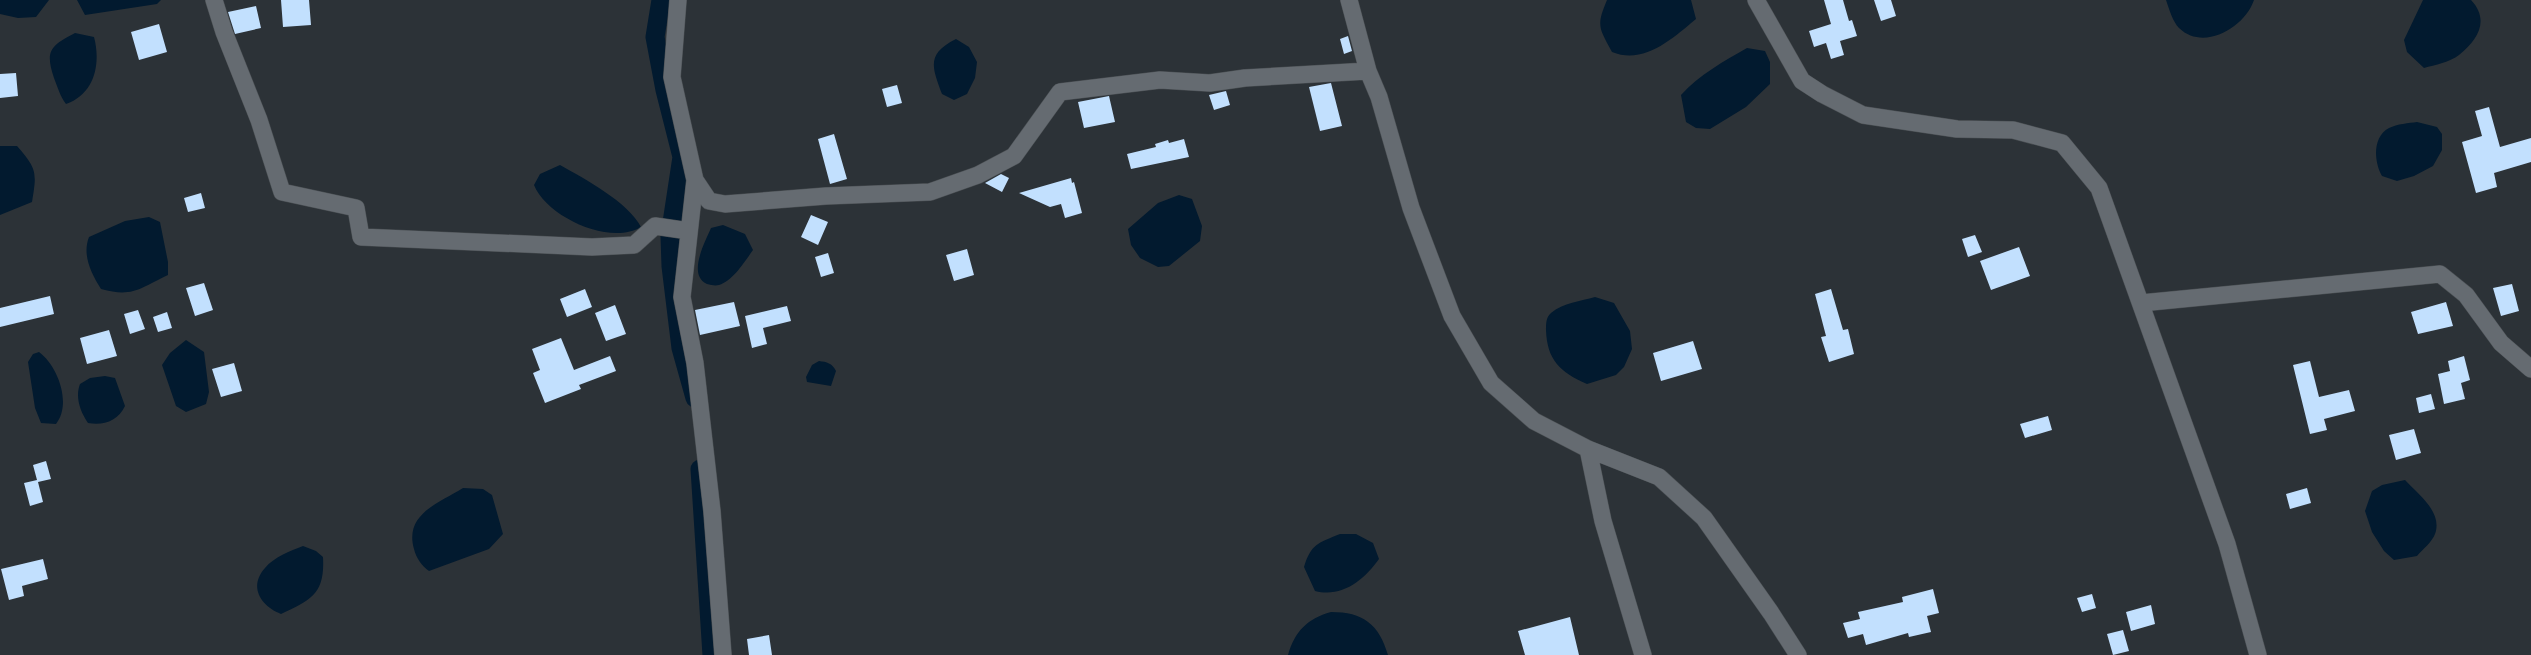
<svg xmlns="http://www.w3.org/2000/svg" width="2531" height="655" viewBox="0 0 2531 655" font-family="'Zilla Slab',serif">
<rect width="100%" height="100%" fill="#2c3237"/>
<path fill="#021a2f" d="M0 0H49L36 17 18 18 0 14Z
M77 0H161L157 4 85 15Z
M1607 0H1691L1696 19C1672 39 1644 65 1612 52 1599 28 1596 26 1607 0Z
M2166 0H2254C2245 27 2204 52 2179 28 2173 22 2169 9 2166 0Z
M2423 0H2471C2490 20 2478 40 2459 55 2450 62 2435 65 2424 68L2407 52 2404 40Z
M75 33 94 37C101 63 95 94 66 104 60 96 58 88 54 78 45 51 50 46 75 33Z
M956 39 969 47 977 62 975 78 967 94 954 100 942 94C932 67 926 54 956 39Z
M1747 48 1765 51 1770 62V84L1746 107 1710 129 1696 128 1686 122 1681 95C1699 75 1724 61 1747 48Z
M2417 122 2437 127 2442 134V150L2433 166 2414 176 2397 181 2382 176C2374 162 2372 137 2389 128 2397 124 2409 123 2417 122Z
M0 146H17C37 169 37 172 32 202L0 215Z
M560 165C585 179 628 202 641 227 610 246 547 217 534 185L540 174Z
M1179 195 1192 199 1202 226 1200 241 1169 266 1158 267 1140 258 1131 245 1128 229 1158 203Z
M149 217 160 222 168 262V275C140 288 133 298 101 289 91 273 82 255 89 237L125 221Z
M723 225 745 234 753 250C745 261 733 281 719 285 715 286 711 285 707 284 687 275 705 242 711 228Z
M1595 297 1614 303 1630 331 1632 349 1624 367 1616 375 1587 384C1560 372 1547 360 1546 330 1546 324 1546 317 1551 313 1563 303 1581 301 1595 297Z
M186 340 204 352 209 392 206 404 186 412 176 406 162 365 170 353Z
M39 352C58 366 72 404 56 424L41 423 35 408 28 362 33 354Z
M819 361C827 362 832 363 836 371L831 386 807 382 806 377 812 365Z
M105 376 115 378 125 406C118 421 103 426 88 423 80 411 75 397 80 384L90 378Z
M2405 480C2418 494 2443 512 2435 534 2432 542 2423 549 2417 556L2394 560 2384 551 2372 532 2365 511 2372 491 2382 485Z
M463 488 483 489 492 495 503 534 489 549 429 571C422 566 416 558 414 549 404 514 439 503 463 488Z
M1340 534H1356L1373 543 1379 559C1364 580 1342 598 1315 591L1304 567C1311 544 1318 543 1340 534Z
M303 546 316 551 323 557C325 593 312 600 281 614 261 606 248 587 265 568 274 557 290 551 303 546Z
M1331 612C1363 612 1379 624 1388 655H1288C1295 631 1307 619 1331 612Z"/>
<g fill="none" stroke-linecap="round" stroke-linejoin="round">
<path stroke="#021a2f" stroke-width="19" d="M661 0 655 37 665 90 682 157 670 236 671 266 681 348 695 398
M700 469 712 655"/>
</g>
<path fill="#c2e0fe" d="M281 0H309L311 25 283 27Z
M1824 0H1843L1849 21 1852 20 1857 36 1840 41 1844 55 1831 59 1826 43 1814 47 1809 31 1831 24Z
M1874 0H1891L1896 16 1881 21Z
M256 6 261 28 235 34 228 12Z
M159 24 167 52 139 60 131 32Z
M1348 36 1352 51 1344 54 1340 39Z
M16 73 18 96 0 98V74Z
M1331 83 1342 126 1320 131 1309 87Z
M897 85 902 103 887 107 882 89Z
M1226 91 1230 105 1214 110 1209 95Z
M1109 96 1115 122 1084 128 1078 102Z
M2489 107 2500 147 2531 138V162L2494 173 2497 187 2476 193 2462 142 2482 136 2475 111Z
M834 134 847 179 830 184 818 139Z
M1184 139 1189 157 1131 169 1127 154 1156 147 1155 144 1168 140 1169 143Z
M1001 174 1009 178 1002 192 985 183Z
M1071 178 1072 183 1074 182 1082 213 1065 218 1061 204 1050 207 1019 193Z
M201 193 205 208 188 212 184 198Z
M811 215 828 222 818 245 801 237Z
M1975 235 1982 252 1968 257 1962 239Z
M2019 247 2030 276 1991 290 1980 261Z
M967 249 974 275 954 281 946 255Z
M828 253 834 273 821 277 815 257Z
M204 283 213 310 195 316 186 288Z
M2512 284 2519 311 2501 316 2493 288Z
M585 289 592 307 567 317 560 299Z
M1831 289 1843 330 1848 329 1854 354 1829 362 1821 337 1826 336 1815 294Z
M50 296 54 314 0 327V308Z
M734 302 740 326 700 335 695 310Z
M2446 302 2453 326 2418 334 2411 312Z
M615 305 626 334 606 341 595 313Z
M787 306 791 321 763 328 767 344 752 348 745 316Z
M138 310 145 329 130 334 124 314Z
M167 312 172 328 158 332 153 317Z
M109 330 117 356 87 364 80 338Z
M561 338 574 370 610 356 616 371 579 385 581 389 545 403 533 373 540 370 532 349Z
M1693 341 1702 369 1661 381 1653 353Z
M2464 356 2470 380 2461 383 2465 399 2444 404 2438 374 2450 371 2448 361Z
M2310 361 2319 397 2349 390 2355 411 2324 419 2327 430 2310 434 2293 365Z
M234 363 242 391 221 397 212 369Z
M2431 394 2435 409 2419 413 2416 398Z
M2048 416 2052 430 2025 438 2020 424Z
M2414 429 2421 453 2396 460 2389 435Z
M46 461 51 479 38 482 43 502 30 506 24 483 37 480 33 465Z
M2307 488 2311 503 2290 509 2286 494Z
M43 559 48 579 22 586 24 596 9 600 1 569Z
M1933 589 1939 613 1927 616 1931 632 1909 637 1908 633 1866 645 1863 634 1848 638 1843 623 1860 619 1858 612 1903 602 1902 597Z
M2092 594 2096 608 2082 612 2077 598Z
M2151 605 2155 624 2131 631 2126 612Z
M1570 617 1579 655H1525L1518 631Z
M2123 630 2129 651 2113 655 2107 634Z
M769 635 772 655H749L747 639Z"/>
<g fill="none" stroke-linecap="round" stroke-linejoin="round">
<g stroke="#494e52" stroke-width="18">
<path id="minor" d="M214 0 224 32 259 120 282 192 356 208 361 237 592 247 634 245 655 226 689 231
M678 0 672 77 695 180 682 297 695 363 712 511 723 655
M1349 0 1368 71
M1756 0 1802 81 1822 94 1863 115 1957 129 2013 130 2062 143 2099 188 2227 544 2258 655
M695 180 709 201 725 204 826 196 930 192 978 175 1014 156 1060 92 1160 80 1210 83 1245 78 1368 71 1379 97 1411 208 1452 316 1491 383 1534 421 1588 449 1659 477 1704 518 1771 613 1798 655
M2141 303 2440 274 2466 295 2501 343 2531 369
M1588 449 1603 521 1643 655"/>
</g>
<use href="#minor" stroke="#656b71" stroke-width="17"/>
</g>
</svg>
